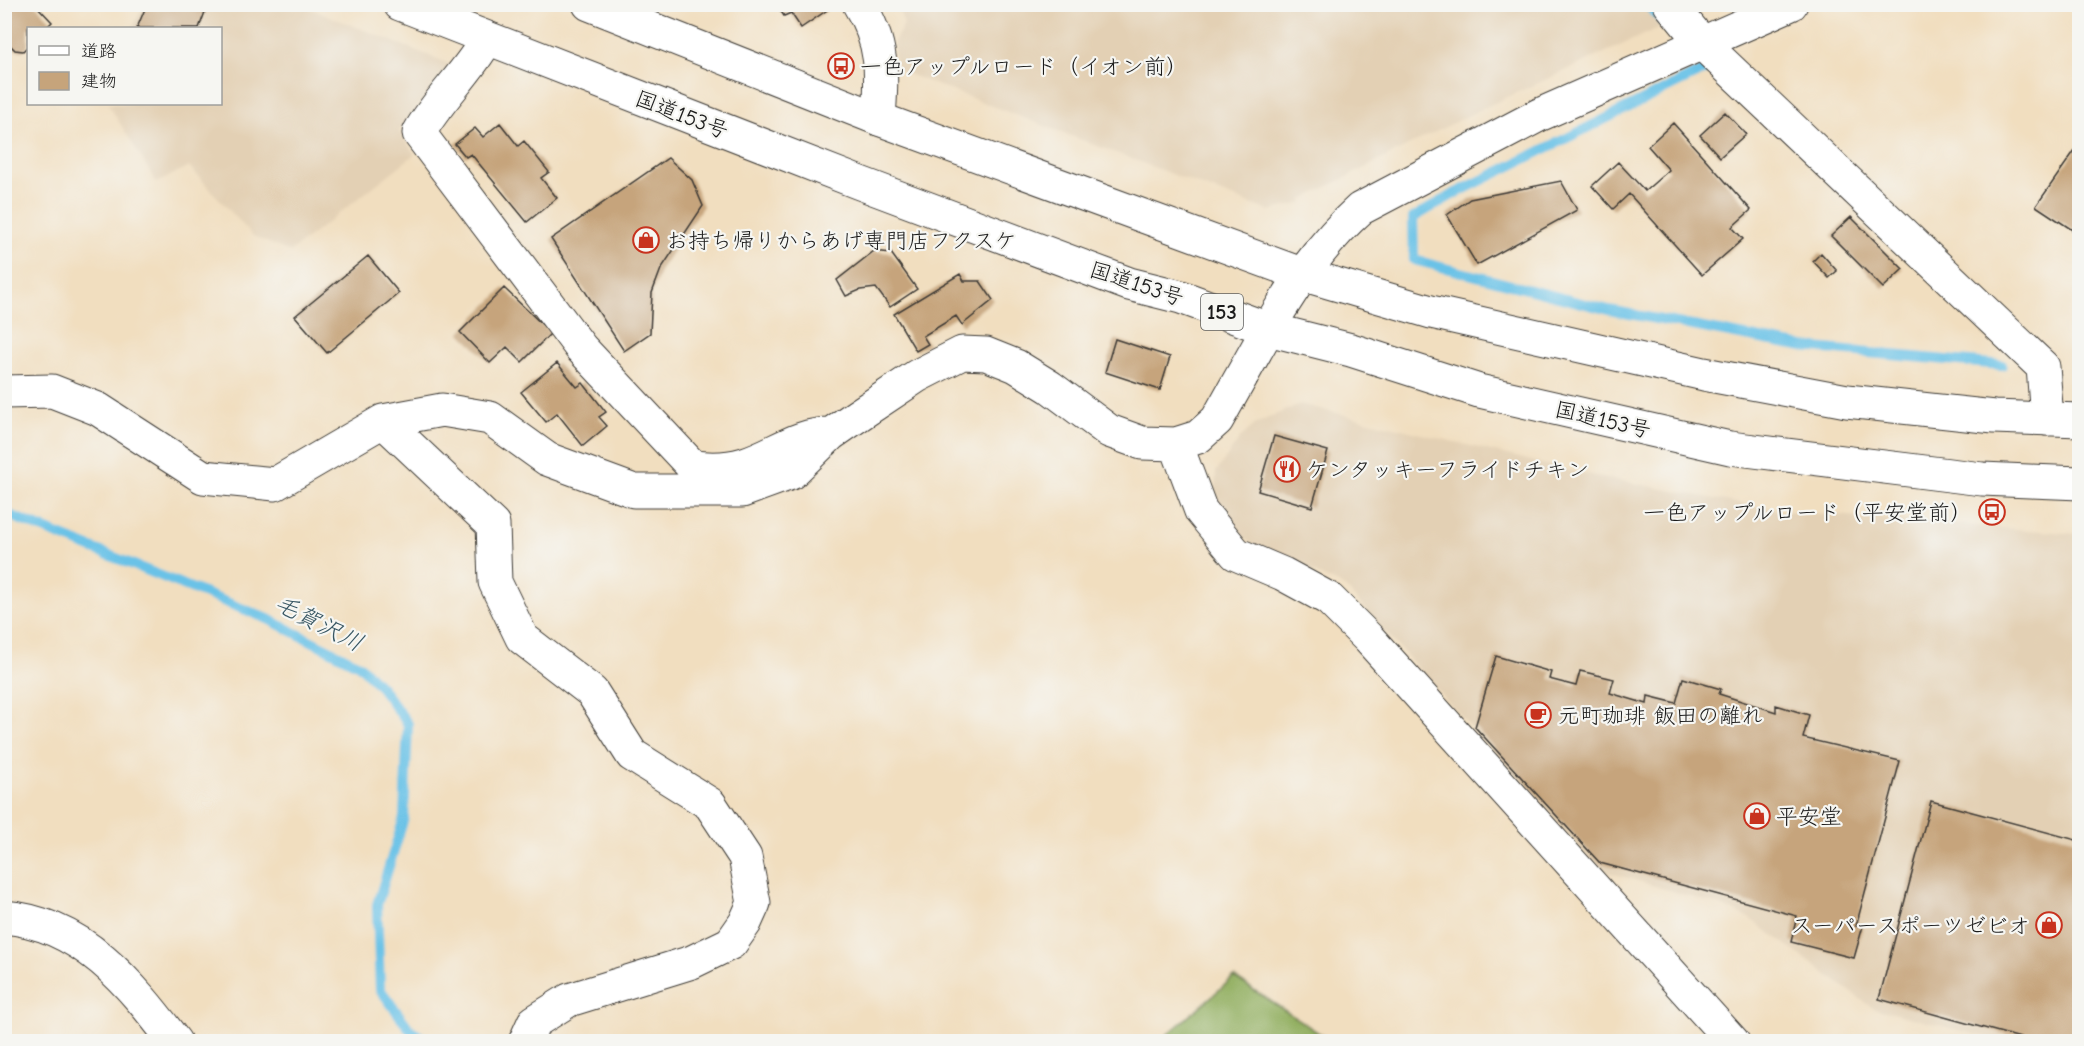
<svg xmlns="http://www.w3.org/2000/svg" width="2084" height="1046" viewBox="0 0 2084 1046" font-family="'Comic Neue','Klee One',sans-serif">
<rect width="100%" height="100%" fill="#f6f6f2"/>
<filter id="ink" filterUnits="userSpaceOnUse"><feTurbulence type="fractalNoise" baseFrequency=".0167" numOctaves="2"/><feDisplacementMap in="SourceGraphic" scale="12" xChannelSelector="R" yChannelSelector="G"/><feConvolveMatrix kernelMatrix="1 2 1 2 8 2 1 2 1" color-interpolation-filters="sRGB"/></filter>
<filter id="wash" filterUnits="userSpaceOnUse"><feTurbulence type="fractalNoise" baseFrequency=".008" numOctaves="4" result="noise"/><feDisplacementMap in="SourceGraphic" scale="24" xChannelSelector="R" yChannelSelector="G"/><feGaussianBlur stdDeviation="1.35" result="paint"/><feColorMatrix in="noise" values="0 0 0 0 0 0 0 0 0 0 0 0 0 0 0 0 0 1.4 0 .05"/><feComposite in="paint" operator="in"/></filter>
<g filter="url(#wash)">
<rect width="100%" height="100%" fill="#f1debf"/>
<path fill="#e3d0b4" d="M897 4H1641L1661 27 1479 110 1303 199 1302 203 1269 211 895 69 894 42 904 24Z
M144 5H301L450 64 399 131 415 154 290 252 253 236 189 166 157 183 108 104H220V28H132Z
M1300 404 1576 472 1715 499 1784 511 2079 534V1041H2001L1873 1008 1749 918 1719 905 1598 869 1345 587 1252 544 1235 530 1223 515 1215 496 1216 472 1241 437 1257 423Z"/>
<path fill="#92af61" stroke="#57663e" stroke-width="1.5" d="M1234 977 1331 1041H1160Z"/>
<g fill="none" stroke-linecap="round" stroke-linejoin="round">
<path stroke="#6ac2e7" stroke-width="10" d="M1647 4 1676 35
M1701 61 1708 68 1454 194 1413 218 1414 260 1609 310 1803 347 2002 365
M4 513 268 619 359 665 380 686 408 724 404 818 377 905 380 989 411 1031 430 1042"/>
</g>
<g id="blocks">
<path fill="#c6a47b" d="M4 4H35L52 22 46 28H28V46L23 51 15 50 4 39Z
M147 4H208L199 28H137Z
M776 4H836L801 28 791 13 784 16Z
M1725 112 1746 134 1720 157 1700 135Z
M500 123 518 146 524 141 549 172 541 178 557 198 527 222 471 154 466 157 455 144 475 128 483 137Z
M1673 123 1751 210 1732 227 1743 239 1702 275 1629 194 1613 209 1592 186 1618 162 1645 191 1669 170 1648 146Z
M2080 143V235L2036 206Z
M668 158 692 180 703 206 661 269 652 293 650 333 624 351 551 239Z
M1561 181 1577 210 1477 265 1447 215 1470 199Z
M1851 217 1903 269 1883 288 1831 236Z
M874 251 891 253 917 289 890 307 876 288 860 290 846 296 837 280Z
M1821 253 1837 271 1829 278 1813 261Z
M368 256 399 293 327 353 295 316Z
M960 274 964 281H980L993 300 962 325 956 316 923 336 928 344 916 351 894 314Z
M504 288 551 333 522 362 507 347 490 363 460 332Z
M1115 339 1170 357 1160 390 1105 372Z
M557 363 577 387 583 383 606 412 599 417 607 426 583 446 557 413 546 422 521 392Z
M1274 436 1328 451 1312 507 1258 491Z
M1496 656 1551 672 1549 679 1576 686 1580 671 1614 679 1610 693 1647 704 1648 696 1676 703 1683 678 1721 689 1719 694 1776 712V705L1809 715 1803 738 1900 761 1856 926H1863L1854 958 1791 942 1797 916 1600 863 1475 727Z
M1931 801 2080 841V1042H2035L1879 999Z"/>
</g>
</g>
<g filter="url(#ink)">
<use href="#blocks" fill-opacity="0" stroke="#3c3934" stroke-width="1.5"/>
<g fill="none" stroke-linecap="round" stroke-linejoin="round">
<g stroke="#3c3934" stroke-width="35">
<path id="minor" d="M859 4C884 44 882 74 879 119
M1670 4 1703 44 2043 367 2047 419
M487 39C468 73 438 99 419 133L581 348 693 467C710 469 728 469 744 464 776 454 796 434 831 434
M4 392 52 391 98 409 203 477 275 484 383 421 442 410 490 418 547 459 634 491H742L791 473 831 434 857 416 917 376 962 353 986 354 1016 366 1050 387 1109 431 1142 443 1176 444 1198 437 1217 420 1268 329
M383 421 493 525 495 582 522 638 592 692 632 755 710 804 745 857 754 903 745 923 731 943 692 962 569 1000 534 1022 525 1042
M1176 444 1201 511 1236 554 1283 574 1329 599 1369 639 1733 1042
M4 917C82 923 131 984 175 1042"/>
</g>
<g stroke="#3c3934" stroke-width="35">
<path id="tertiary" d="M1268 329C1295 284 1321 244 1360 209L1539 115 1791 4"/>
</g>
<g stroke="#3c3934" stroke-width="35">
<path id="trunk" d="M400 4 860 183 1129 284 1181 297 1268 329 1351 350 1479 391 1730 448 1982 479 2080 483
M589 4 879 119 1301 274 1431 312 1704 374 1847 401 1994 417 2080 420"/>
</g>
<use href="#minor" stroke="#fff" stroke-width="33"/>
<use href="#tertiary" stroke="#fff" stroke-width="33"/>
<use href="#trunk" stroke="#fff" stroke-width="33"/>
</g>
</g>
<defs>
<g id="bus-ring" transform="scale(1.35)"><circle r="9.5" fill="#f6f6f2" stroke="#c8321e" stroke-width="1.5"/><path d="M-5-6H5V4H4V6H2V4H-2V6H-4V4H-5ZM-3.5-4V0h7V-4ZM-3.5 1.2v1.5H-2V1.2ZM2 1.2v1.5H3.5V1.2Z" fill="#c8321e"/></g>
<g id="shop-ring" transform="scale(1.35)"><circle r="9.5" fill="#f6f6f2" stroke="#c8321e" stroke-width="1.5"/><path d="M-5-2.5h2.3a2.7 3.5 0 0 1 5.4 0H5L5.5 6h-11ZM-1.5-2.5h3a1.5 2.3 0 0 0-3 0Z" fill="#c8321e"/></g>
<g id="restaurant-ring" transform="scale(1.35)"><circle r="9.5" fill="#f6f6f2" stroke="#c8321e" stroke-width="1.5"/><path d="M-5-6h1v4h1v-4h1v4h1v-4h1v5L-1.5 .5V6h-2V.5L-5-1ZM5-6V6H3V1.5H1.5Q1.5-4 5-6Z" fill="#c8321e"/></g>
<g id="cafe-ring" transform="scale(1.35)"><circle r="9.5" fill="#f6f6f2" stroke="#c8321e" stroke-width="1.5"/><path d="M-5.5-4.5H6V0H3Q3 3.5 0 3.5H-2.5Q-5.5 3.5-5.5 0ZM3-3.2v2h1.7v-2ZM-6 4.5H4V6H-6Z" fill="#c8321e"/></g>
</defs>
<g fill-rule="evenodd">
<use href="#bus-ring" x="841" y="66"/>
<use href="#shop-ring" x="646" y="240"/>
<use href="#restaurant-ring" x="1287" y="469"/>
<use href="#bus-ring" x="1992" y="512"/>
<use href="#cafe-ring" x="1538" y="715"/>
<use href="#shop-ring" x="1757" y="816"/>
<use href="#shop-ring" x="2049" y="925"/>
</g>
<g text-anchor="middle" stroke-width="4.5" stroke-linejoin="round" paint-order="stroke">
<rect fill="#f6f6f2" stroke="#5d5d5c" stroke-width="1.5" x="1201" y="294" width="42" height="36" rx="4.5"/>
<g font-size="21" font-weight="bold" fill="#1c1c1c">
<text x="1222" y="319">153</text>
</g>
<g font-size="22" fill="#1c1c1c" stroke="#f6f6f2" text-anchor="start">
<text x="860" y="74">一色アップルロード（イオン前）</text>
<text x="666" y="248">お持ち帰りからあげ専門店フクスケ</text>
<text x="1306" y="477">ケンタッキーフライドチキン</text>
<text x="1972" y="520" text-anchor="end">一色アップルロード（平安堂前）</text>
<text x="1558" y="723">元町珈琲 飯田の離れ</text>
<text x="1776" y="824">平安堂</text>
<text x="2030" y="933" text-anchor="end">スーパースポーツゼビオ</text>
</g>
<g font-size="22" fill="#1c1c1c" stroke="#f6f6f2">
<text transform="translate(682 114) rotate(21)" y="8">国道153号</text>
<text transform="translate(1137 283) rotate(18)" y="8">国道153号</text>
<text transform="translate(1603 419) rotate(13)" y="8">国道153号</text>
</g>
<g font-size="24" font-style="italic" fill="#375663" stroke="#f6f6f2">
<text transform="translate(319 623) rotate(27)" y="8">毛賀沢川</text>
</g>
</g>
<rect width="2084" height="1046" fill="none" stroke="#f6f6f2" stroke-width="24"/>
<rect x="27" y="27" width="195" height="78" fill="#f6f6f2" stroke="#9f9f9c" stroke-width="1.5"/>
<rect x="39" y="46" width="30" height="9" fill="#ffffff" stroke="#9f9f9c" stroke-width="1.5"/>
<text x="81" y="57" font-size="18" fill="#1c1c1c">道路</text>
<rect x="39" y="72" width="30" height="18" fill="#c6a47b" stroke="#9f9f9c" stroke-width="1.5"/>
<text x="81" y="87" font-size="18" fill="#1c1c1c">建物</text>
</svg>
